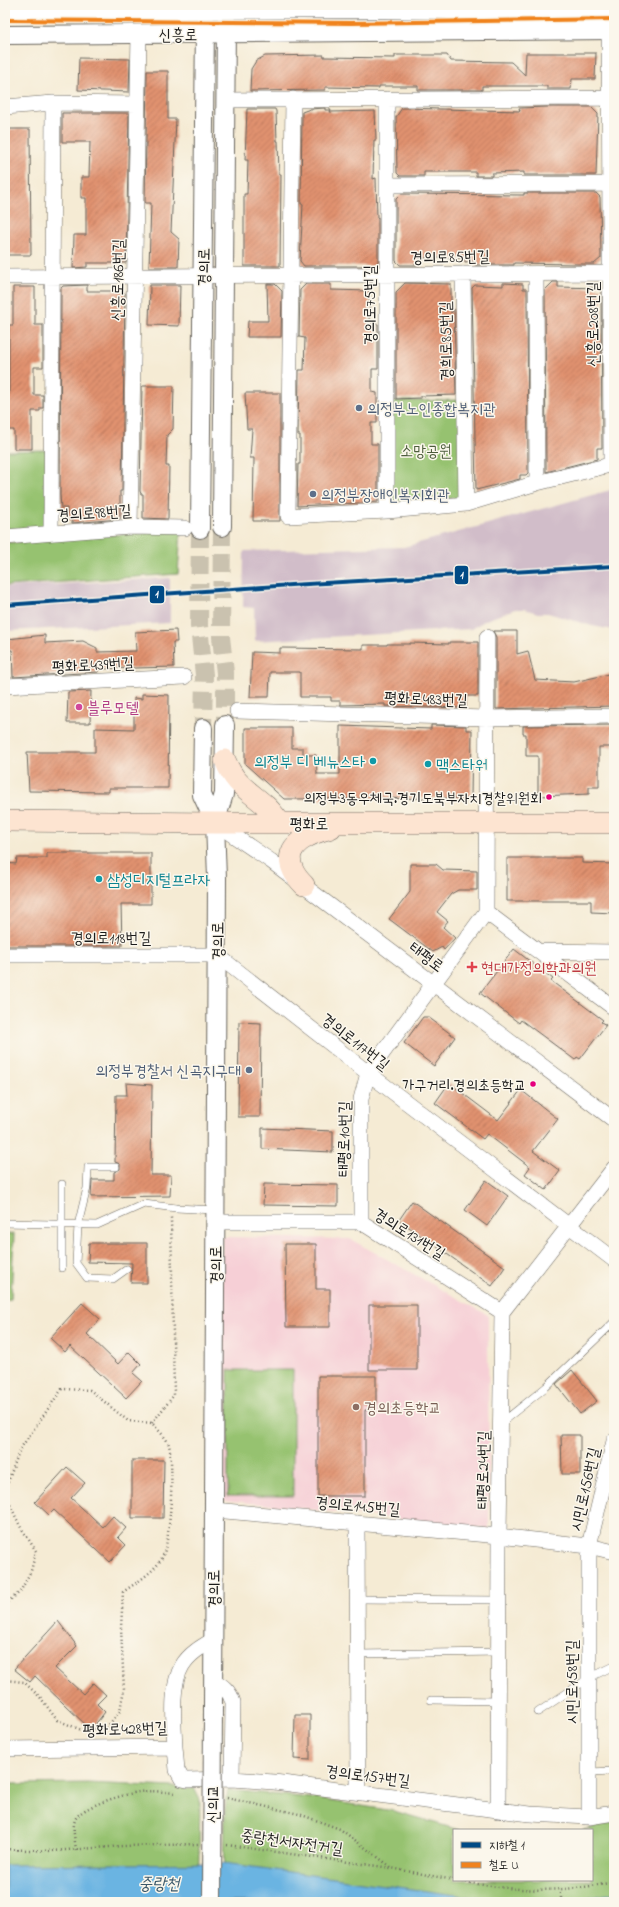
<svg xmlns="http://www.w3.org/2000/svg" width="619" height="1907" viewBox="0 0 619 1907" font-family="'Indie Flower','Poor Story',sans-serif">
<defs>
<pattern id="building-hatch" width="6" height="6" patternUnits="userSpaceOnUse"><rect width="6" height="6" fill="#e1926f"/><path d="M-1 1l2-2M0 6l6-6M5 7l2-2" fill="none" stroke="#b6765a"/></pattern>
</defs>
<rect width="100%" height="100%" fill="#fbf7ec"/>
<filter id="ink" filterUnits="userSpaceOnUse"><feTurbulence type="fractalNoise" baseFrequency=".025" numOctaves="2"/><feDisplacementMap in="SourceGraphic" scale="8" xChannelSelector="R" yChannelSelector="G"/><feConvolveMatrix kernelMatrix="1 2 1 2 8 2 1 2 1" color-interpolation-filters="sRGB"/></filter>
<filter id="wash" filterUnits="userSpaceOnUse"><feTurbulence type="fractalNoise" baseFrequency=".012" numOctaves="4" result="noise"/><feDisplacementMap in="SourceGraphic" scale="16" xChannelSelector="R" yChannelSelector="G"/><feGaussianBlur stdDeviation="0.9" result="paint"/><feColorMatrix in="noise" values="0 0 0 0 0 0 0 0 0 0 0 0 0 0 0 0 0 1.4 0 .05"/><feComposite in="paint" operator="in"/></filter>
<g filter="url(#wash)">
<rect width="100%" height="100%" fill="#f5ebd4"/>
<path fill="#f6cfd6" d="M222 1237 350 1239 488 1315 489 1529 224 1500Z"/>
<path fill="#d1bdc9" d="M614 489V630L592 626 548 613H538L524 609H515L486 620 471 629 255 641 254 608 243 607 244 551 404 547Z
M170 578V623L5 631V587Z"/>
<path fill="#96c26f" stroke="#596f46" d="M461 400V498L391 501V401Z
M47 450V528L5 532V451Z
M181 530 178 574 5 586V543Z
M5 1234H14L11 1299 5 1300Z
M228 1370H293V1496H228Z
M88 1783 194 1788 200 1800 198 1902H5V1794L7 1784Z
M228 1790 311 1798 394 1811 459 1830H454V1880H592V1830H583L614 1822V1902H224L225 1810Z"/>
<path fill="#6ab4e2" stroke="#43687f" d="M224 1863 507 1902H5V1865Z
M614 1893V1902H567Z"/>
<g id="blocks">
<path fill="url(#building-hatch)" d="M526 53H596L595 79H572L571 89H547V86H482V90H418V86H379V88L325 87V90L250 91 251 69 256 61 265 56 324 55V57L395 58V55H447L451 61 511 62 525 75Z
M79 58 130 59 129 92 78 90Z
M147 71H168V119H176L171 232 179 239 178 267H149L151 203H145Z
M547 107H591L598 114 596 175H524V172L492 173V176H476V172H424V176H400L397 173 396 117 402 108 520 111 519 108Z
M325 108V110H331L330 112 375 111 376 140H374L373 179 376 178 377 218 378 217V266H304L300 261 303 204H301L302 112 310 109Z
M247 109H275L276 111 277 141H278L279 174H281L280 266H244V194H247L248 160H245Z
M62 113H129L126 263H87V267L73 268 74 235H86V198H81V177H89L90 142H62Z
M11 129H30L31 255H5V131Z
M524 193H596L600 197 601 258 594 264H576L514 263V265H475V261L465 262V258H420V265H400L396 261V199L401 194 524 195Z
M553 282H558V287L601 288 602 448H597V459L546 472 545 290Z
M405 283 451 284V313L454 309 456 395 421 396V398L396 399V292Z
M503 283 523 284V289H527L528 473 526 475H520V479L476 490 472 288 475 285 503 286Z
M267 284H275L282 291 281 337H247L248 321H268Z
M306 284H331V290L370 291 369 324H378V369H372V392L377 393V423H371V444H378V502L297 506 298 464H300V435H298L299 370H304L305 338 299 337 300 290Z
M87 285V291H123L125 293 122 491H120V519L72 523V520H67V508H61L60 495 61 288 63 286Z
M150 285H180L179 326 149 325Z
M13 287H35V325H43V367H34V395H43V408H40V411H32V449H14V430H5V393L9 394V325H13Z
M142 386H174L173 429 167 435 166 466H169L168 519 143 518V494H141L140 491Z
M245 393H280V521H253L254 458H250L252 429H247Z
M176 630 177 642H173L174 667 98 669V672L13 677 12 650H8L7 639 45 635V643L83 641 97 648V652L136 651 135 632Z
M493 631H517V654L528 651 535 680 574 682 614 673V706L496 709V637Z
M449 642H478V696H466V708L385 706V704L340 705V701H331V697H300V672H270L269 697H250L252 652 280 653V648L363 649V645H387V644H410V643L449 644Z
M91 691 90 723H67L68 692Z
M142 694 169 695 168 788H109V792L29 791 27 752H95V728L134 729V698L142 699Z
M431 725 466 726V730H472L471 798 284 799 245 764V728H292V748H303V755H316L317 774H340V726L431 729Z
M613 725 612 747H599V787H589V794L538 796V756H526V734H523V726Z
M47 853H151V904H121L122 946H5V863L16 864 17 858H47Z
M507 858H582V863L614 864V913L591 912V901H507Z
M410 864H436L443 870 477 871V890H458L451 894 437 912 448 921 443 927 455 938 444 950 442 947 433 952 389 919 410 892Z
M514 949 553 979 551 981 603 1020 601 1022 606 1025 580 1059 577 1057 575 1060 521 1020 519 1023 480 993Z
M423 1017H428L455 1037 434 1066 404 1043Z
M239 1022 261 1023 260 1117H238Z
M126 1083 152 1085 151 1175H171L170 1196 91 1197 92 1180H114V1172L120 1169V1164L115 1162 116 1095H127Z
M449 1083 498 1120 521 1090 558 1119 533 1151 560 1171 546 1190 525 1174 530 1167 487 1134 483 1139 435 1103Z
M262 1128 333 1131V1152L262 1149Z
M486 1180 508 1196 487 1226 465 1210Z
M264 1184 338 1185V1206L263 1205Z
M412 1201 505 1267 492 1286 399 1220Z
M89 1243H147V1283H131L132 1263 88 1262Z
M285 1244H316V1289H330V1327H286Z
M82 1303 100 1319 87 1334 118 1364 129 1352 141 1364 133 1373 142 1381 126 1398 70 1346 65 1352 50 1338Z
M369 1305H417V1370H369Z
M572 1370 597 1401 580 1414 556 1384Z
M318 1376H376V1410H365V1496H318Z
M561 1435H580V1474H562Z
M132 1460H164L163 1518H132Z
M67 1467 85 1483 71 1498 103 1527 113 1516 126 1528 118 1537 126 1545 110 1562 54 1510 49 1515 35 1502Z
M58 1621 77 1646 55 1668 83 1694 93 1683 106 1695 97 1704 105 1712 91 1730 35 1676 30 1682 14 1669Z
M295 1715H310V1760L294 1759Z"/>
</g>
</g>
<g filter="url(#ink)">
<use href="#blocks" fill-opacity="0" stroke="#68645c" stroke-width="1"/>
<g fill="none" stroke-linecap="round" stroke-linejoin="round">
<path stroke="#cac2af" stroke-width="18" stroke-dasharray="18 9" stroke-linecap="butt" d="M222 527 221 637 225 673V725
M200 529 199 626 204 675 203 728"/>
<g stroke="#68645c" stroke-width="8">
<path id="service" d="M116 1167H88L87 1188 78 1225 76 1263 87 1278 113 1279 127 1269
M5 1223 97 1225 144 1204 176 1208 215 1210
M62 1268V1184
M501 1423 546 1387 614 1322
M358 1599 499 1600
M358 1654 499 1652
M431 1700 499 1701
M538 1712 589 1678 614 1666
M589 1772 614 1771"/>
</g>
<g stroke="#68645c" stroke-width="16">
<path id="minor" d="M609 5 611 465
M293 99 288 516 387 511 466 504 537 483 614 464
M225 100 614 98
M5 107 53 103 137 104
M387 185 610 184
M463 274 466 504
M536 274 537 483
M5 277 610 273
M387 511V99
M130 527 139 34
M51 533 53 103
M5 537 130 527 185 528
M5 686 184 677
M237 711 486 718 614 716
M215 823 271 861 614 1120
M486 912 487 637
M486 912 614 1008
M539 951 614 952
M5 955H217L368 1073 614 1260
M215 1222H361L502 1312
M361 1222V1099L368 1073 486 912
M214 1510 499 1536 589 1546 614 1552
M357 1523 358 1792
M213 1680C223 1686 229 1690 233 1702L232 1779
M175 1747 177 1770 182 1779 187 1780 232 1779 274 1782 530 1814 589 1817 614 1813
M5 1749 175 1747C174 1724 170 1686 182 1666 189 1654 201 1647 213 1640
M498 1811 499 1536 502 1312 614 1168
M589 1817V1546L614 1441"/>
</g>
<g stroke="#68645c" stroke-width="20">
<path id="tertiary" d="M5 10 614 9
M5 35 614 30
M222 527 226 22
M200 529 205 22
M203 728 202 795 215 823
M213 1707 217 878 215 823 224 794 225 725"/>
</g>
<g stroke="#68645c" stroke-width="22">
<path id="secondary" d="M225 760C235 785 248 790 266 806 272 811 276 818 281 823
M5 821 215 823H614
M304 885C300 881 295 875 293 870 281 844 312 833 331 828"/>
</g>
<path stroke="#68645c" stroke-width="2.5" stroke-dasharray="1 3" stroke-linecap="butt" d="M152 1423 174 1395 171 1216
M5 1490 20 1449 62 1389 90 1390 128 1421 152 1423C157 1429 167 1438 169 1445 174 1464 171 1542 162 1558 153 1573 137 1582 123 1592L121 1628 124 1689 120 1711 107 1727 84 1731 57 1720 40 1697 24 1682 5 1680
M5 1494 20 1526 36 1551 31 1571 20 1592 5 1604
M227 1798 299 1814 340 1829 391 1867
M227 1845 391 1868 454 1880
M5 1849 52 1851 123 1846 198 1844
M76 1850C75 1840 72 1829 75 1820 80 1806 126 1794 139 1792 151 1790 164 1792 176 1793
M454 1880C513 1891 555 1894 614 1882
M561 1902V1890"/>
<use href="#service" stroke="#fff" stroke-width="7"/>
<use href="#minor" stroke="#fff" stroke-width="15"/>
<use href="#tertiary" stroke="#fff" stroke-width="18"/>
<use href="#secondary" stroke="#fde4d1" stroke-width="21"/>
<g stroke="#68645c" stroke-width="20" stroke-linecap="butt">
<path id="tertiary-bridge" d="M212 1902 213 1707"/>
</g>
<use href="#tertiary-bridge" stroke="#fff" stroke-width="18"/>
<g stroke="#fbf7ec" stroke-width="7">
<path id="rail-1" d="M5 20 351 23 614 19"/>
</g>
<use href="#rail-1" stroke="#f0831e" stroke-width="4"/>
<g stroke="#fbf7ec" stroke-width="7">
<path id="metro-1" d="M5 605 291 585 614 566"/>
</g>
<use href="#metro-1" stroke="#004a85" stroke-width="4"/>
</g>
</g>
<g fill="#5c6f8a" stroke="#fbf7ec" stroke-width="1.5">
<circle cx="359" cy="408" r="4"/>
<circle cx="313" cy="494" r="4"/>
<circle cx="249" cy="1070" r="4"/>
</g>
<circle fill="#d1479c" stroke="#fbf7ec" stroke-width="1.5" cx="79" cy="707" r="4"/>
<g fill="#0f9aa8" stroke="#fbf7ec" stroke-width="1.5">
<circle cx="373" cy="761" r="4"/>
<circle cx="428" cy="764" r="4"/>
<circle cx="99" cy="879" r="4"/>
</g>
<g fill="#e5007d" stroke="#fbf7ec" stroke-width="1.5">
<circle cx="549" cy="797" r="3.5"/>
<circle cx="533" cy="1084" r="3.5"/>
</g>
<path fill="#e0444e" stroke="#fbf7ec" stroke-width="1.5" d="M470 961h4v4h4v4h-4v4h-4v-4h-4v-4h4z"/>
<circle fill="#8d6e63" stroke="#fbf7ec" stroke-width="1.5" cx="356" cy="1407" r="4"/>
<g text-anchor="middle" stroke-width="3" stroke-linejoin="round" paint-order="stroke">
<g font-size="15" fill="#1c1c1c" stroke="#fbf7ec" text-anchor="end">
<text x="542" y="803">의정부3동우체국.경기도북부자치경찰위원회</text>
<text x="526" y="1090">가구거리.경의초등학교</text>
</g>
<g font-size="16" fill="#1c1c1c" stroke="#fbf7ec">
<text x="178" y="40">신흥로</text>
<text transform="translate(450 256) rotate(-1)" y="6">경의로85번길</text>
<text transform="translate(203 267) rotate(-89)" y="6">경의로</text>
<text transform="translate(117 280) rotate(-89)" y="6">신흥로186번길</text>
<text transform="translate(369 305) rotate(-90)" y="6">경의로75번길</text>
<text transform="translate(592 324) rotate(-90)" y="6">신흥로208번길</text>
<text transform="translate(445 341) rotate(-91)" y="6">경희로85번길</text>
<text transform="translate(94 512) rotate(-4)" y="6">경의로98번길</text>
<text transform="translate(93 664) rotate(-3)" y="6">평화로439번길</text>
<text transform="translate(426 698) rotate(2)" y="6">평화로483번길</text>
<text x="309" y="829">평화로</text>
<text x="111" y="943">경의로118번길</text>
<text transform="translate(217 941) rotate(-90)" y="6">경의로</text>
<text transform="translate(427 956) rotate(37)" y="6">태평로</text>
<text transform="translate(356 1041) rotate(38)" y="6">경의로117번길</text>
<text transform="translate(343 1139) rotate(-89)" y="6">태평로10번길</text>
<text transform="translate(410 1233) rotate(32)" y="6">경의로131번길</text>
<text transform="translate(215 1265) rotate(-90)" y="6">경의로</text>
<text transform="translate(482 1470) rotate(-89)" y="6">태평로24번길</text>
<text transform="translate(584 1489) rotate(-77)" y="6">시민로156번길</text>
<text transform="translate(358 1505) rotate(5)" y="6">경의로145번길</text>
<text transform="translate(213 1589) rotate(-90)" y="6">경의로</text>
<text transform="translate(571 1682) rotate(-90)" y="6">시민로158번길</text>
<text transform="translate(125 1728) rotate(-2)" y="6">평화로428번길</text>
<text transform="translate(368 1775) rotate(7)" y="6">경의로157번길</text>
<text transform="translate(212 1804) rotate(-90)" y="6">신의교</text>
<text transform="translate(292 1841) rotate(8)" y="6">중랑천서자전거길</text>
</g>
<g font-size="16" fill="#4e5e75" stroke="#fbf7ec" text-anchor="start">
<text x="367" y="414">의정부노인종합복지관</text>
<text x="321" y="500">의정부장애인복지회관</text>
<text x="241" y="1076" text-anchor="end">의정부경찰서 신곡지구대</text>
</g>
<g font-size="16" fill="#4d5e3d" stroke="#fbf7ec">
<text x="426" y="456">소망공원</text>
</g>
<g font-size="16" fill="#b23c85" stroke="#fbf7ec" text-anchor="start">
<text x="87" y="713">블루모텔</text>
</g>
<g font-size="16" fill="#0d838f" stroke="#fbf7ec" text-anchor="start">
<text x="365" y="767" text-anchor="end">의정부 디 베뉴스타</text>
<text x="436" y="770">맥스타워</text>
<text x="107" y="885">삼성디지털프라자</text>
</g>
<g font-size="16" fill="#be3a42" stroke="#fbf7ec" text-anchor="start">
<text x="481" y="973">현대가정의학과의원</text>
</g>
<g font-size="16" fill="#785e54" stroke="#fbf7ec" text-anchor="start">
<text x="364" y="1413">경의초등학교</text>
</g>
<g font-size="17" font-style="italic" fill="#3b596b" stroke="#fbf7ec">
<text x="159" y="1889">중랑천</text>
</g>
</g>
<g stroke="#fbf7ec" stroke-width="1.5">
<rect x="454" y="565" width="15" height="20" rx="4" fill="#004a85"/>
<rect x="149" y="585" width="16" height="19" rx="4" fill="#004a85"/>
</g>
<g font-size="11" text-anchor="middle" font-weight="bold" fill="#fff">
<text x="462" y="579">1</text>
<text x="157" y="598">1</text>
</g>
<rect width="619" height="1907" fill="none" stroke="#fbf7ec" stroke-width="20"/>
<rect x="453" y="1829" width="140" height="52" fill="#fbf7ec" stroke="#a29f99"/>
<rect x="461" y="1842" width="20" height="6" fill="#004a85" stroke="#a29f99"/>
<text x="489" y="1849" font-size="12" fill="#1c1c1c">지하철 1</text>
<rect x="461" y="1862" width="20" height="6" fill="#f0831e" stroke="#a29f99"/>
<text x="489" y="1869" font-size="12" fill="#1c1c1c">철도 U</text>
</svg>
